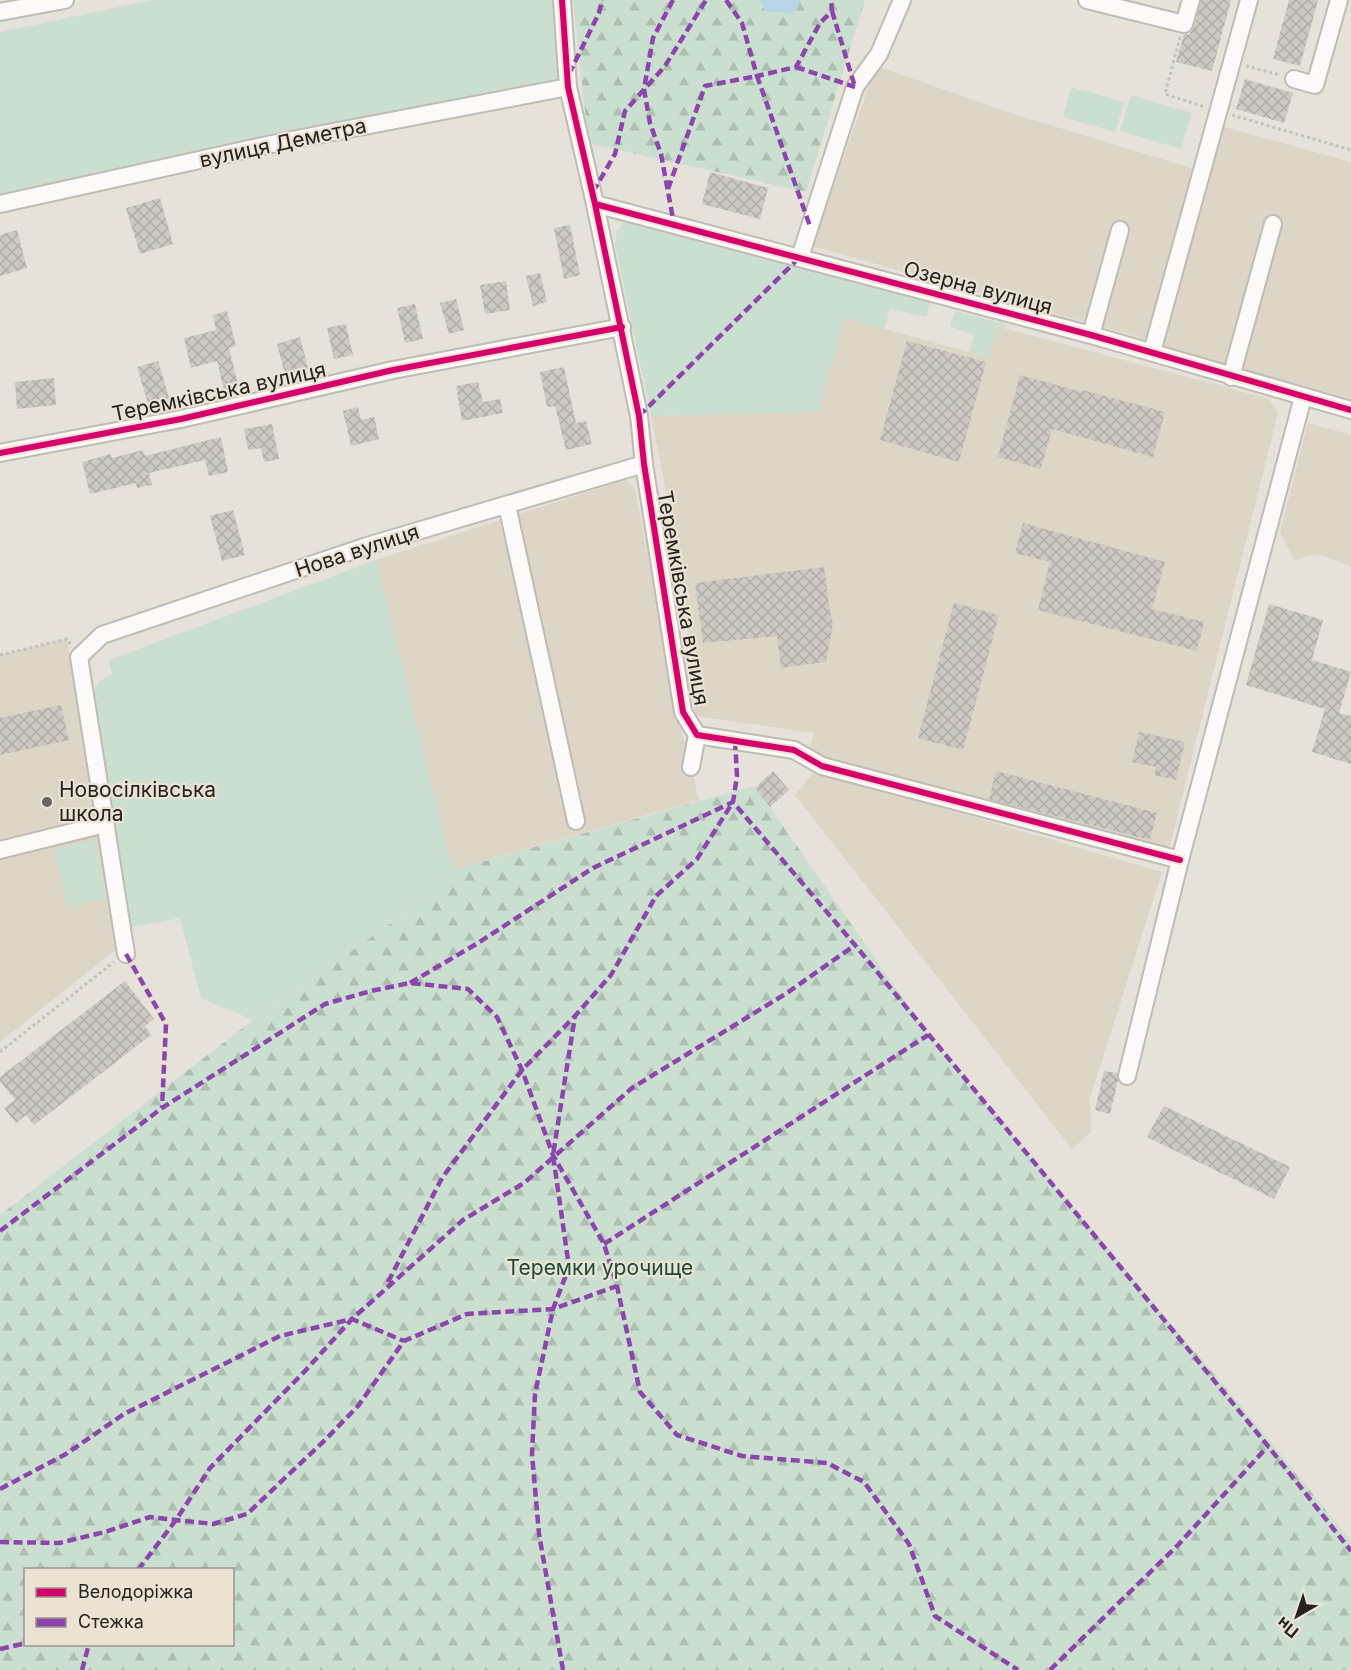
<svg xmlns="http://www.w3.org/2000/svg" width="1351" height="1670" viewBox="0 0 1351 1670" font-family="Inter,sans-serif">
<defs>
<pattern id="forest-firs" width="22" height="20" patternUnits="userSpaceOnUse" patternTransform="scale(1.5)"><rect width="22" height="20" fill="#cadfcf"/><path d="M5 1l3.5 6h-7zM16 11l3.5 6h-7z" fill="#adbfb1"/></pattern>
<pattern id="building-cross-hatch" width="8" height="8" patternUnits="userSpaceOnUse" patternTransform="scale(1.5)"><rect width="8" height="8" fill="#cdc8c2"/><path d="M0 0l8 8M0 8l8-8" fill="none" stroke="#b0aca6"/></pattern>
</defs>
<rect width="100%" height="100%" fill="#e6e1d9"/>
<path fill="#ddd5c6" d="M876 66 1017 115 1211 174 1224 127 1351 162V398L1217 363 1135 336 812 246Z
M844 318 988 357 996 326 1269 399 1278 413 1169 849 826 761 809 749 814 733 695 716 683 574 651 416 818 412Z
M1308 423 1351 435V566L1317 554 1294 560 1280 532Z
M625 480 635 488 677 712 699 800 453 870 376 560Z
M67 639 118 948 0 1042V655Z
M815 771 1162 872 1090 1098 1091 1132 1072 1149 795 795Z"/>
<path fill="#cadfcf" fill-rule="evenodd" d="M152 0H556L561 78 0 195V32Z
M1071 87 1124 102 1115 132 1063 117Z
M1131 95 1192 113 1181 149 1120 131Z
M624 222 930 302 927 317 890 309 884 329 844 318 818 412 651 416 615 244 617 231Z
M955 311 1005 324 1006 328 996 326 989 357 970 352 974 335 950 326Z
M376 560 453 870 444 878C450 928 409 972 361 978 347 980 333 977 320 973L253 1020 201 998 180 918 129 928 91 697C96 685 100 679 112 674L109 660ZM436 886C436 892 436 899 435 905 425 952 374 979 329 967L404 914Z
M94 840 107 898 67 907 54 849Z"/>
<path fill="url(#forest-firs)" fill-rule="evenodd" d="M573 0H760L765 11 794 14 801 0H865L806 192 592 144 588 139Z
M753 786 770 807 928 1035 1257 1425 1351 1541V1670H0V1215L253 1020 404 914 453 870ZM26 1570H232V1644H26Z"/>
<path fill="#b9d4e5" d="M760 0H801L794 14 765 11Z"/>
<path fill="url(#building-cross-hatch)" d="M1201 0H1231L1212 71 1176 62 1184 34 1189 35 1194 27Z
M1289 0H1318L1300 66 1273 59Z
M1245 79 1293 93 1284 123 1236 109Z
M710 172 768 188 760 219 702 204Z
M160 198 173 244 140 254 126 208Z
M570 225 580 275 564 279 554 228Z
M17 230 27 268 0 276V235Z
M540 273 547 302 533 306 526 276Z
M506 281 510 310 485 314 480 285Z
M456 299 464 330 449 334 440 303Z
M415 304 423 339 405 343 397 308Z
M227 311 236 346 229 348 239 388 224 391 217 361 191 368 184 338 216 330 213 315Z
M346 324 353 355 334 359 327 328Z
M300 337 309 372 286 378 277 344Z
M907 341 986 362 959 462 880 440Z
M158 361 171 404 150 410 137 367Z
M564 367 576 423 586 421 592 444 566 450 555 406 547 407 540 372Z
M1020 375 1082 392V390L1165 412 1153 457 1052 429 1041 469 998 457Z
M54 378 56 405 17 409 15 382Z
M478 382 483 402 500 399 503 413 462 421 456 386Z
M358 407 361 420 374 417 379 439 351 446 343 411Z
M272 424 279 459 264 462 261 448 248 450 244 429Z
M221 437 228 472 209 476 205 460 149 473 152 485 137 488 136 483 90 494 82 462 111 454 112 458 143 450 145 456Z
M233 510 245 555 222 561 210 516Z
M1023 523 1165 562 1152 609 1204 622 1197 651 1038 610 1050 562 1015 553Z
M824 567 830 612 833 623 826 662 781 668 777 636 703 643 695 583Z
M954 603 999 615 963 750 918 738Z
M1269 604 1323 620 1312 660 1351 672 1339 713 1351 716V764L1312 752 1325 709 1246 685Z
M61 705 69 740 0 755V718Z
M1139 732 1185 742 1176 780 1154 775 1156 767 1132 762Z
M773 771 789 790 770 807 755 788Z
M996 771 1157 813 1150 840 989 799Z
M125 981 154 1019 145 1026 151 1035 34 1125 26 1115 16 1123 4 1108 15 1100 0 1081V1077Z
M1104 1071 1117 1073 1118 1080 1110 1114 1095 1110Z
M1164 1106 1290 1167 1274 1199 1147 1137Z"/>
<g fill="none" stroke-linecap="round" stroke-linejoin="round">
<g stroke="#bfbbb5" stroke-width="20">
<path id="minor" d="M562 0 568 87 595 204 639 416 644 464 683 712 697 735 794 750 822 766 1180 860
M1087 0 1184 24 1191 0
M0 12 65 0
M1294 79 1315 85 1339 0
M0 204 281 142 568 87
M595 204 1091 335 1351 410
M800 257 855 87 879 54 902 0
M1091 335 1120 230
M1152 352 1249 0
M1231 377 1273 224
M0 453 181 419 393 370 622 327
M507 505 576 821
M691 767 697 735
M0 850 105 824
M126 954 79 657 102 635 367 546 644 464
M1127 1076 1180 860 1303 397"/>
</g>
<path stroke="#c3c1be" stroke-width="3" stroke-dasharray="3 3" stroke-linecap="butt" d="M1180 37 1165 94 1205 107
M1246 66 1280 75
M1232 115 1351 150
M0 655 67 639 71 645
M0 1052 114 962"/>
<use href="#minor" stroke="#fbfaf9" stroke-width="16"/>
<path stroke="#8e44ad" stroke-width="4.5" stroke-dasharray="9 4.5" stroke-linecap="butt" d="M673 0 653 38 644 89 650 123 661 154 674 224
M726 0 742 23 757 76 796 67 820 23 832 11 831 0
M832 11 855 87
M796 67 855 87
M569 74 599 13 602 0
M668 189 705 86 757 76 810 226
M593 192 615 154 625 111 665 66 706 0
M639 416 800 257
M735 741 737 776 733 802 855 945 1268 1446 1351 1551
M126 954 166 1024 162 1108
M410 983 478 943 593 868 733 802
M0 1231 162 1108 325 1004 371 991 410 983 468 989 497 1017 522 1070 553 1155 604 1244 617 1286 640 1392 677 1435 742 1456 827 1463 864 1482 909 1544 935 1616 1018 1670
M604 1244 928 1035
M388 1282 442 1178 522 1070 575 1016
M0 1489 66 1454 124 1414 280 1336 352 1319 404 1341
M0 1542 59 1543 105 1532 150 1517 213 1524 247 1514 324 1441 358 1406 404 1341 467 1314 553 1309 617 1286
M138 1570 176 1520 210 1468 305 1371 352 1319 463 1220 524 1183 632 1088 787 993 855 945
M0 1649 26 1643
M82 1670 89 1644
M563 1670 539 1534 532 1454 535 1394 553 1309 569 1267 553 1155 575 1016 611 975 656 896 697 859 733 802
M1050 1670 1178 1545 1268 1446"/>
<g stroke="#ebe2d4" stroke-width="10">
<path id="cycleway" d="M562 0 568 87 595 204 639 416 644 464 683 712 697 735 794 750 822 766 1180 860
M595 204 1091 335 1351 410
M0 453 181 419 393 370 622 327"/>
</g>
<use href="#cycleway" stroke="#d6006c" stroke-width="6"/>
</g>
<circle fill="#69665f" stroke="#ebe2d4" stroke-width="2" cx="47" cy="802" r="6"/>
<g text-anchor="middle" stroke-width="4.5" stroke-linejoin="round" paint-order="stroke">
<g font-size="21" fill="#26231e" stroke="#ebe2d4">
<text transform="translate(283 143) rotate(-12)" y="7">вулиця Деметра</text>
<text transform="translate(978 288) rotate(15)" y="7">Озерна вулиця</text>
<text transform="translate(219 392) rotate(-12)" y="7">Теремківська вулиця</text>
<text transform="translate(357 551) rotate(-18)" y="7">Нова вулиця</text>
<text transform="translate(683 598) rotate(80)" y="7">Теремківська вулиця</text>
</g>
<g font-size="21" fill="#26231e" stroke="#ebe2d4" text-anchor="start">
<text x="59" y="797">Новосілківська<tspan x="59" dy="24">школа</tspan></text>
</g>
<g font-size="21" fill="#184e35" stroke="#ebe2d4">
<text x="600" y="1275">Теремки урочище</text>
</g>
</g>
<rect x="24" y="1568" width="210" height="78" fill="#ebe2d4" stroke="#9c968b" stroke-width="1.5"/>
<rect x="36" y="1588" width="30" height="9" fill="#d6006c" stroke="#9c968b" stroke-width="1.5"/>
<text x="78" y="1598" font-size="18" fill="#26231e">Велодоріжка</text>
<rect x="36" y="1618" width="30" height="9" fill="#8e44ad" stroke="#9c968b" stroke-width="1.5"/>
<text x="78" y="1628" font-size="18" fill="#26231e">Стежка</text>
<g transform="translate(1297 1616) rotate(219)" stroke="#ebe2d4" stroke-width="4.5" paint-order="stroke">
<path d="M0-4.5L10 22L0 15L-10 22Z" fill="#26231e"/>
<text y="-9" font-size="16" font-weight="bold" text-anchor="middle" fill="#26231e">Пн</text>
</g>
</svg>
